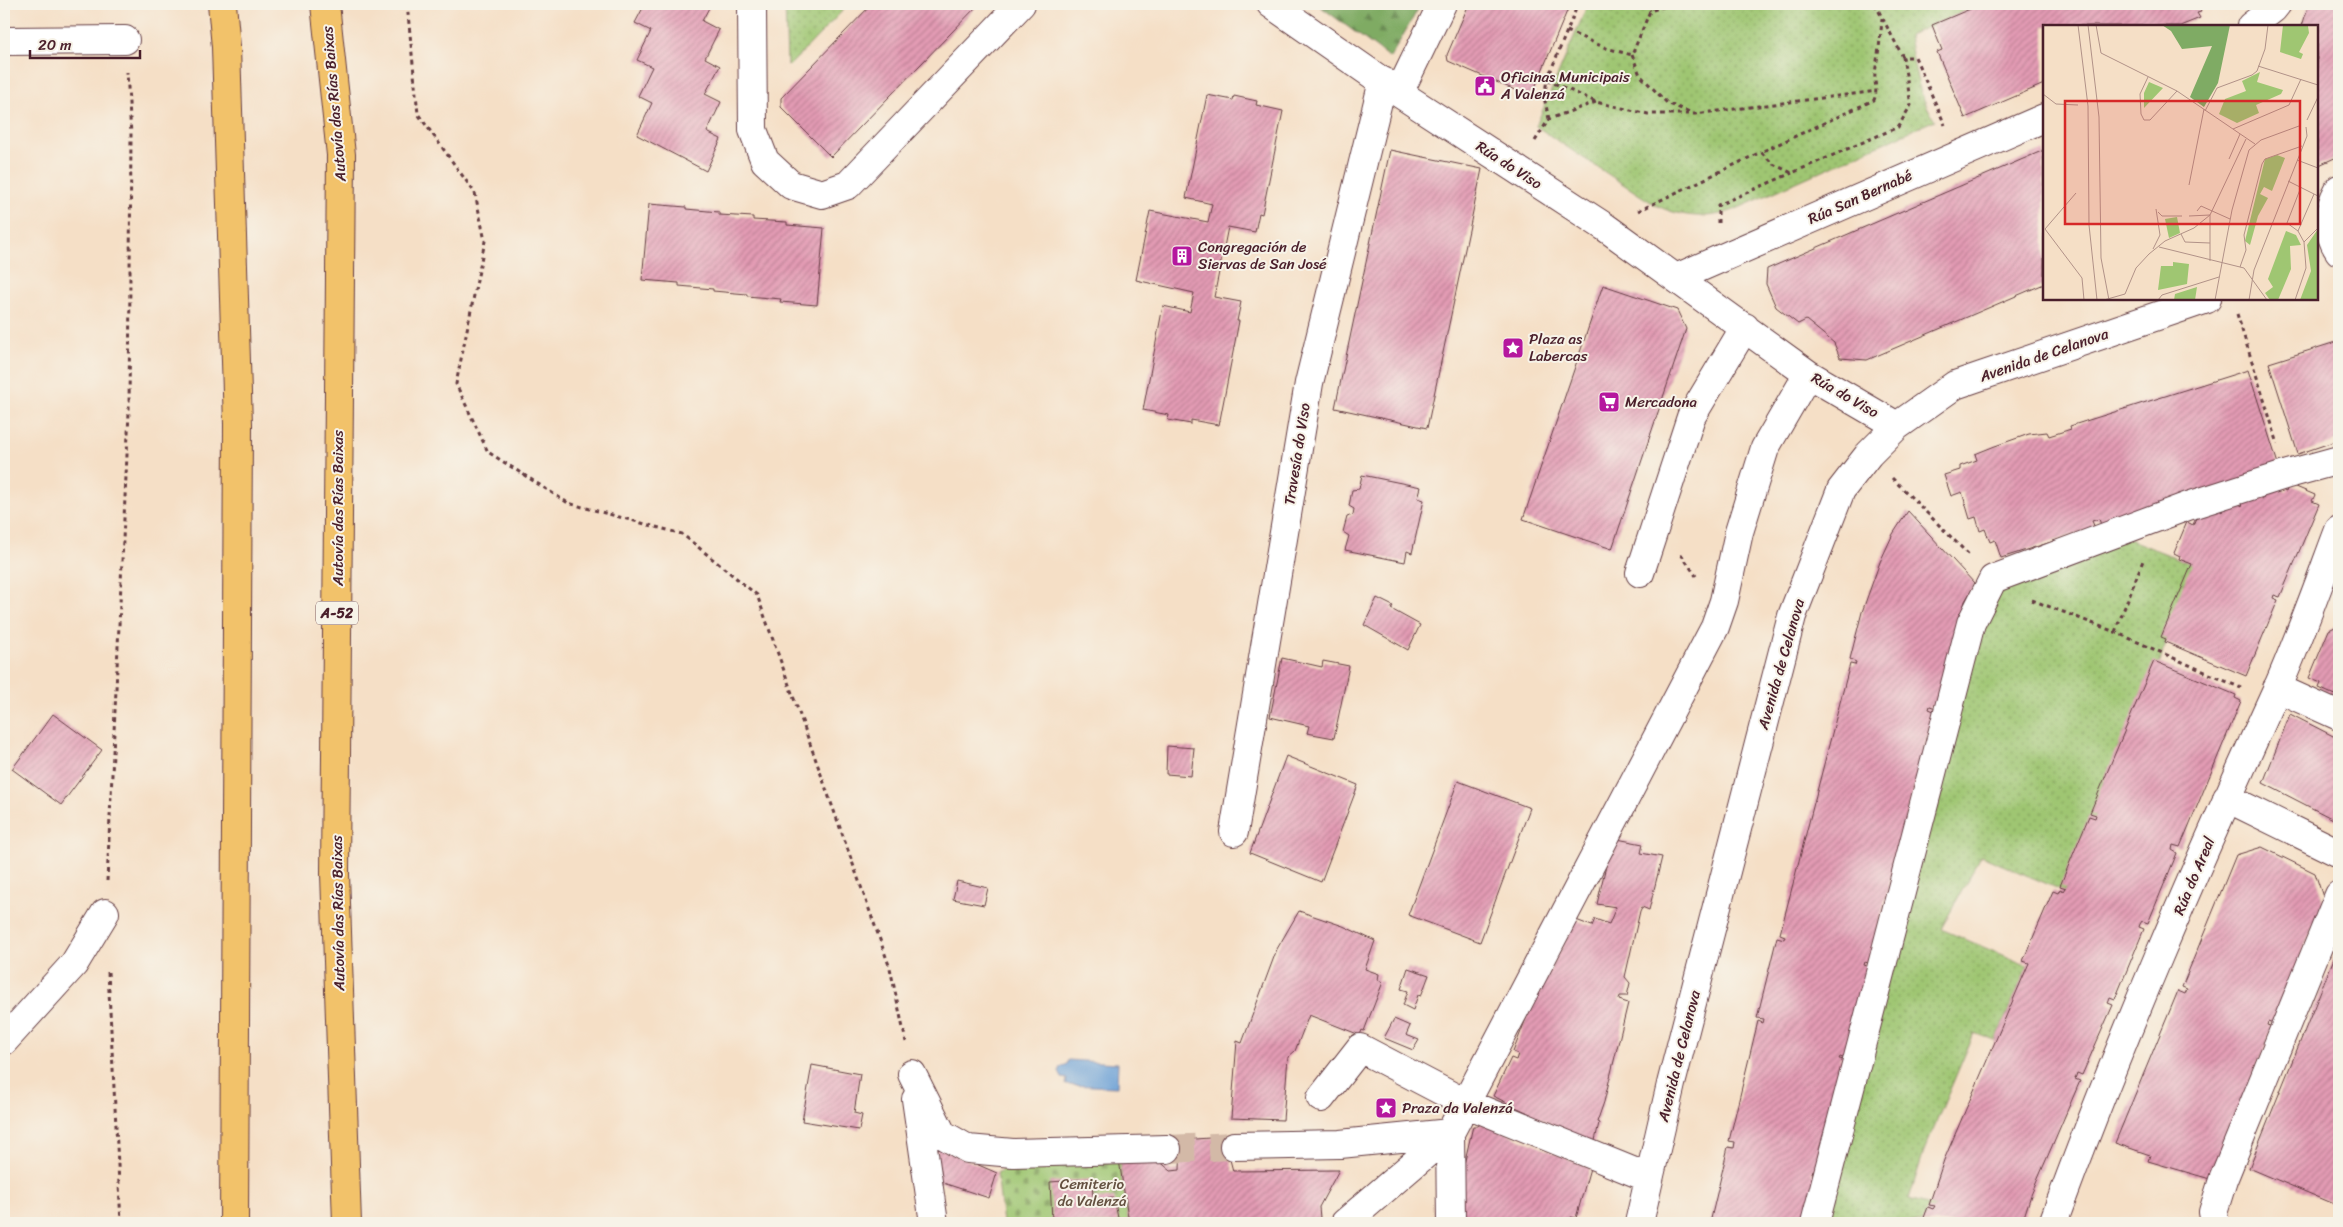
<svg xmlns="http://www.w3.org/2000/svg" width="2343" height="1227" viewBox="0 0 2343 1227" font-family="Sriracha,sans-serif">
<defs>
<pattern id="grass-dots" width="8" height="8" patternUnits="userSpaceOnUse" patternTransform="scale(1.25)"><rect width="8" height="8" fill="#9fc672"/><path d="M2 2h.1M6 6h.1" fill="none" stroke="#84a05e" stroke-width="1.8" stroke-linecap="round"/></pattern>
<pattern id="forest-firs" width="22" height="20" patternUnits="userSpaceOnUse" patternTransform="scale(1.25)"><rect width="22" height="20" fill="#7fab64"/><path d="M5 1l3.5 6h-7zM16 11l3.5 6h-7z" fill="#6a8b53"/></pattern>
<pattern id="cemetery-stones" width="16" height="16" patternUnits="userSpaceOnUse" patternTransform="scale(1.25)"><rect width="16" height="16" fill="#9fc672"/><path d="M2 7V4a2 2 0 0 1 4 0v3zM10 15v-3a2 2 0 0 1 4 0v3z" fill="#84a05e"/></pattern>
<pattern id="building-hatch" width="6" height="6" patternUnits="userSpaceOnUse" patternTransform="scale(1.25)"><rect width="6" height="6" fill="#e39bb4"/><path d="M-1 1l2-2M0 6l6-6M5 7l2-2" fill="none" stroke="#ba7e93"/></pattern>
</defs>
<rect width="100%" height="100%" fill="#f7f3e8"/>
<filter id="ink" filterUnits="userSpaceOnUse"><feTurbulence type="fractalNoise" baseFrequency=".02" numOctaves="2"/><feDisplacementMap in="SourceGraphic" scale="10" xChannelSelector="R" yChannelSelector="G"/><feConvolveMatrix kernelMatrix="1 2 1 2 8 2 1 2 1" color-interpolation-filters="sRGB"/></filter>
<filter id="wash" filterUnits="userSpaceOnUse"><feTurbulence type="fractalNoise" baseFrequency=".0096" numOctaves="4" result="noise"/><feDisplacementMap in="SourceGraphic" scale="20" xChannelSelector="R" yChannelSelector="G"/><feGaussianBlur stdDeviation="1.12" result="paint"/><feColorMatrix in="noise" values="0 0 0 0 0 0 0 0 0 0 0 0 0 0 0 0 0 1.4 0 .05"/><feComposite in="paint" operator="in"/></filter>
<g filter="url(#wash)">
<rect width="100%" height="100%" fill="#f5dfc6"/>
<path fill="url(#grass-dots)" stroke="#74724e" d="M785 4H849L789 66 787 64Z
M1588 4H1982L1909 35C1914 66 1917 93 1935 120L1734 210C1715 217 1697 218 1677 213 1658 209 1642 196 1626 186 1596 166 1566 147 1536 126Z
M2116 534 2197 566 2165 642 2160 663 2064 891 1981 856 1941 929 2028 966 1995 1041 1974 1033 1924 1151 1909 1199 1935 1206 1928 1223H1815L1993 579Z"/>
<path fill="url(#forest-firs)" stroke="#646548" d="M1317 4H1421L1390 58Z"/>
<path fill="url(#cemetery-stones)" stroke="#74724e" d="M1119 1160 1129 1223H1003L997 1173 1009 1166Z"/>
<path fill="#689ed5" stroke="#595e80" d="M1068 1060 1118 1063 1117 1087 1066 1085 1067 1079 1062 1078 1059 1072 1061 1067 1067 1064Z"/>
<g id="blocks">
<path fill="url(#building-hatch)" d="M645 4H711L702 21 719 30 705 58 720 66 705 94 721 102 707 132 721 139 706 171 637 135 652 103 638 96 652 67 637 60 651 31 635 23Z
M872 4H979L831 157 781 107V98Z
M1469 4H1570L1531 97 1448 61 1447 55Z
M1982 4H2203L2204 6 2199 8 2201 12 2197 13 2200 18 2180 26H2044V84L1965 118 1937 52 1942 50 1932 25Z
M2309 4H2339V156L2317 166V26H2302Z
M1207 95 1233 100 1234 96 1257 101 1256 105 1283 111 1262 214 1259 213 1255 232 1228 227 1214 297 1241 302 1237 321H1239L1219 425 1191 420V424L1168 420 1169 415 1143 410 1163 306 1190 312 1194 293 1136 280 1150 211 1208 222 1212 204 1186 198Z
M1390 150 1482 169 1427 428 1335 408Z
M2044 150V284L1867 360 1840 358 1834 343 1806 320 1798 324 1776 307 1766 284 1767 269Z
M649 204 686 207V209L719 212V215L753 217V220L787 222V225L824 228 817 305 780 302 781 299 747 296V294L713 291V289L679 286V283L642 280Z
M1603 285 1677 310 1686 329 1612 549 1523 519Z
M2339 341V440L2298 454 2269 363Z
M2248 370 2279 467 2103 531 2099 519 2092 521 2095 528 2001 558 1995 540 1990 542 1985 529 1980 531 1976 517 1970 519 1962 492 1951 496 1944 475 1960 470V466L1977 460 1975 454 1995 446 2029 434 2047 432 2049 436 2071 429 2070 426Z
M1362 475 1421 487 1418 498 1424 500 1412 553 1407 551 1405 562 1345 550 1349 536 1343 532 1347 517 1353 515 1354 509 1349 506 1352 490 1359 489Z
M2289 484 2315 495 2312 501 2319 504 2280 597 2274 595 2273 598 2278 600 2246 676 2165 642 2166 639 2161 637 2192 564 2179 559 2180 556 2174 553 2187 522 2193 525 2198 513 2215 507 2222 512 2225 504 2235 501 2242 506 2245 498 2256 495 2263 499 2267 492 2278 488 2286 492Z
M1908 511 1975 584 1965 601 1936 708 1930 706 1929 709 1934 711 1869 963 1864 962 1863 965 1869 967 1847 1059 1840 1057 1839 1059 1845 1060 1818 1171 1813 1170 1812 1173 1817 1174 1806 1223H1710L1728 1147 1734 1148 1735 1142 1729 1141 1758 1021 1763 1023 1764 1019 1757 1018 1777 937 1784 939 1785 936 1780 934 1850 664 1855 665 1856 662 1850 659 1862 612 1880 562 1893 534Z
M1377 598 1393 606 1391 609 1420 625 1408 650 1364 625Z
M2339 625V697L2319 688 2321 683 2309 678 2329 630Z
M1282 658 1322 667 1323 661 1349 666 1334 738 1307 733 1309 726 1270 717Z
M2154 661 2236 695 2235 698 2241 701 2180 847 2173 845 2172 850 2177 853 2148 923 2142 921 2140 924 2139 927 2144 929 2115 999 2110 997 2109 1001 2108 1003 2113 1005 2082 1075 2077 1073 2075 1079 2080 1081 2031 1195 2022 1223H1922L1928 1207 1933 1209 1935 1206 1929 1205 1944 1160 2029 963 2023 961 2053 891 2058 893 2060 889 2064 891 2066 888 2060 886 2089 816 2095 818 2096 815 2090 813Z
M53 714 102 750 61 805 12 769Z
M2290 714 2339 739V822L2263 783Z
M1167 746 1194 748 1191 776 1166 774Z
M1286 756 1358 785 1321 882 1250 853Z
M1458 781 1530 808 1480 942 1408 915Z
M1617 839 1643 844 1641 853 1662 857 1649 910 1642 907 1640 911 1625 977 1630 983 1627 996H1620L1619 1000 1628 1003 1604 1102 1597 1122 1599 1123 1594 1145 1493 1096 1511 1058 1516 1060 1518 1054 1513 1052 1527 1016 1576 920 1592 926 1595 919 1609 924 1616 907 1597 904 1609 853 1613 854Z
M2262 847 2315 873 2324 900 2273 1024 2268 1022 2267 1025 2273 1027 2210 1179 2148 1161 2150 1155 2115 1143 2178 991 2185 994 2187 989 2182 987 2236 855Z
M957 881 988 888 984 905 953 899Z
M1299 911 1343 926 1375 941 1365 969 1379 974 1378 980 1383 982 1364 1031 1362 1030 1360 1035 1309 1015 1295 1051 1288 1057 1283 1120 1231 1118 1237 1041 1242 1043 1277 949Z
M2339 946V1206L2249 1168Z
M1408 968 1429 975 1421 996 1418 995 1413 1010 1403 1005 1408 991 1401 989Z
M1394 1019 1410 1026 1406 1035 1419 1040 1413 1050 1384 1038Z
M812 1065 860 1074 854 1113 862 1115 859 1130 802 1121Z
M1482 1123 1590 1168 1576 1218 1571 1217 1570 1221 1576 1223H1457V1195L1473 1126H1478Z
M1224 1137 1233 1171 1339 1170 1319 1207 1320 1218 1294 1221V1223H1129L1119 1160H1158L1171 1171 1180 1170 1181 1140Z
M937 1147 997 1173 989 1198 937 1181Z
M1092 1179 1093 1199 1114 1198 1119 1223H1049V1220H1052L1050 1182Z"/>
</g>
</g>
<g filter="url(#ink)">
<use href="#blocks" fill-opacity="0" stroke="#643c42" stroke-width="1"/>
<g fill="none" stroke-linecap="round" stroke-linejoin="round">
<path stroke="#d3b9a7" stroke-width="28" stroke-dasharray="28 14" stroke-linecap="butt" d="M1167 1149 1234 1146"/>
<g stroke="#643c42" stroke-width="30">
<path id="minor" d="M752 4 753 130 765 161 791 185 822 194 848 185 1021 4
M1271 4 1399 93 1605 227 1808 374 1897 426
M2251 26 2273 9 2277 4
M4 41 125 40
M1399 93 1442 4
M2339 189C2327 211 2325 230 2339 251
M1676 278 2044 118
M1640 573 1691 417 1745 327
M2277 688 2339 716
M2227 798 2339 853
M1234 832 1309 383 1383 81
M4 1041 74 964 105 913
M912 1074 942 1134 968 1149 1013 1153 1167 1149
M1321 1098 1360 1048 1465 1103 1649 1178
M916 1099 934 1223
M1234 1146 1340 1144 1450 1133 1451 1223
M1345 1223 1450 1133 1715 627 1724 601 1739 532 1765 448 1808 374
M1639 1223 1671 1084 1792 616 1841 490 1869 454 1897 426 1955 385 2207 299
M1815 1223 1971 623 1993 579 2188 506 2288 474 2339 460
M2053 1223C2119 1042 2197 864 2277 689 2300 637 2319 583 2339 530
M2215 1223 2213 1212 2223 1180 2339 895"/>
</g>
<g stroke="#643c42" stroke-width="30">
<path id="highway" d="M222 4 226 47 238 424 234 1223
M325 4 341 155 335 874 347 1223"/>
</g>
<path stroke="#643c42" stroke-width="3" stroke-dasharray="4 4" stroke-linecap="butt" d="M407 4 418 114 475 193 485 241 456 384 488 452 568 503 682 534 757 595 890 968 906 1042
M1644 4 1650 11
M1875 4 1903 57H1915L1945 125
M1882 18C1881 37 1878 54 1875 73 1874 83 1878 90 1874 100L1761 152 1773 164 1792 173 1898 127 1911 105 1903 57
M1567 31 1606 48 1632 55 1650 11 1672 4
M1632 55 1640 75 1667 103 1692 113
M1547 80 1596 102 1648 114H1695L1877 91
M1549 119 1544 97 1547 80 1578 4
M1535 141 1549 119 1596 102
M1638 211 1761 152
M1718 223V205L1792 173
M2237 314 2278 444
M1892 478 1971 557
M1681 554 1696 576
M2032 600 2115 632 2241 688
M2115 632 2144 558
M107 881 129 412 131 134 127 72
M108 972 121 1223"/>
<use href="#minor" stroke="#fff" stroke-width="28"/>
<use href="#highway" stroke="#f2c26a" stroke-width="28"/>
</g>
</g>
<defs>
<g id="civic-square" transform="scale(1.125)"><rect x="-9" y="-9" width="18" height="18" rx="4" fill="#b5179e" stroke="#f7f3e8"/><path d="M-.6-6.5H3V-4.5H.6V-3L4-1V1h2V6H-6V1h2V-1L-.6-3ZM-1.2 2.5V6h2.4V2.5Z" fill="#fff"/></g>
<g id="building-square" transform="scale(1.125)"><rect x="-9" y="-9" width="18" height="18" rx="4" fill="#b5179e" stroke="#f7f3e8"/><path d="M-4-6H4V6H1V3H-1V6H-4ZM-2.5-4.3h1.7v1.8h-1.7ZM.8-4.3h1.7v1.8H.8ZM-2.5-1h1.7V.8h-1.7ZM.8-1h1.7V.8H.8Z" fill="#fff"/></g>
<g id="sight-square" transform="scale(1.125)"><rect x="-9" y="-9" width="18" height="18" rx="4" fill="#b5179e" stroke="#f7f3e8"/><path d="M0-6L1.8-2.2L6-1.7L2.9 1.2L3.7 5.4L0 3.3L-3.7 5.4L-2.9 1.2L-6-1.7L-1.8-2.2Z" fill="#fff"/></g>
<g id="supermarket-square" transform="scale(1.125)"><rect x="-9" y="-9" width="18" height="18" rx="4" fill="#b5179e" stroke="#f7f3e8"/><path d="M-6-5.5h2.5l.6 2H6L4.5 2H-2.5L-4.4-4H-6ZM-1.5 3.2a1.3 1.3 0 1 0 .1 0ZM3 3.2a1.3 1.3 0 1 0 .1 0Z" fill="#fff"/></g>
</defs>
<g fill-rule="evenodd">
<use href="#civic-square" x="1485" y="86"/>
<use href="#building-square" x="1182" y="256"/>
<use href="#sight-square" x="1513" y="348"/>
<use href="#supermarket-square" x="1609" y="402"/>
<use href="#sight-square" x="1386" y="1108"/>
</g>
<g text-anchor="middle" stroke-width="4" stroke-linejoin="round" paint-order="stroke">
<rect fill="#f7f3e8" stroke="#7e5f64" stroke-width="1" x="316" y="601.5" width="42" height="23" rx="4"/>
<g font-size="14" font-weight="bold" fill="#4a1f2b">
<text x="337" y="618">A-52</text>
</g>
<g font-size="15" fill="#4a1f2b" stroke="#f7f3e8" text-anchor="start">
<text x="1501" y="82">Oficinas Municipais<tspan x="1501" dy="17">A Valenzá</tspan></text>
<text x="1198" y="252">Congregación de<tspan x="1198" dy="17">Siervas de San José</tspan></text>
<text x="1529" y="344">Plaza as<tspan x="1529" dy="17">Labercas</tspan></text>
<text x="1625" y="407">Mercadona</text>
<text x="1402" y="1113">Praza da Valenzá</text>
</g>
<g font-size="15" fill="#4a1f2b" stroke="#f7f3e8">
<text transform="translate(334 104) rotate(-95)" y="5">Autovía das Rías Baixas</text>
<text transform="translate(1509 165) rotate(33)" y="5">Rúa do Viso</text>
<text transform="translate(1860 197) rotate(-24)" y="5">Rúa San Bernabé</text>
<text transform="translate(2044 355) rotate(-19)" y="5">Avenida de Celanova</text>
<text transform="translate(1845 395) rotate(30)" y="5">Rúa do Viso</text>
<text transform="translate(1297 454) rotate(-81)" y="5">Travesía do Viso</text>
<text transform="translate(338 508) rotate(-90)" y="5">Autovía das Rías Baixas</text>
<text transform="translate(1781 664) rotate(-74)" y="5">Avenida de Celanova</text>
<text transform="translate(2194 876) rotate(-67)" y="5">Rúa do Areal</text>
<text transform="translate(338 913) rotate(-91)" y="5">Autovía das Rías Baixas</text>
<text transform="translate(1679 1056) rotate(-76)" y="5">Avenida de Celanova</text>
</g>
<g font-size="15" fill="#645140" stroke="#f7f3e8">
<text x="1092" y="1189">Cemiterio<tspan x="1092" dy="17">da Valenzá</tspan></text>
</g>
</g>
<g transform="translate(2043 25)">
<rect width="275" height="275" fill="#f5dfc6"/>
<path d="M240 0 265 1 266 8 256 27 260 29 258 34 237 27ZM217 47 214 57 240 65 238 69 213 80 216 88 194 98 176 89 182 74 203 66 199 56ZM106 57 120 63 101 83V68ZM234 130 242 133 229 166 221 162 217 169 225 173 215 191 207 220 202 216 222 134ZM275 204V275H257L268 246 264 220ZM243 206 253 210 258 220 247 221 248 244 235 275H227L222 268 230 262 225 254ZM154 262 152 275H131L132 269Z" fill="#9fc672"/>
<path d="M119 0H187L175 58 161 82 147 72 169 21 139 24 128 6Z" fill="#7fab64"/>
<path d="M134 192 137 208 126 213 122 194Z" fill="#9fc672"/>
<path d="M130 237 146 239 144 259 115 265 118 241H130ZM271 247 275 248 273 266 265 263Z" fill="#9fc672"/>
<path fill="none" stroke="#b19288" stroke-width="1" d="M35 0 45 81 46 200 54 275M45 0 56 92 58 233 66 275M53 0 58 28 134 66 212 119M215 41 275 60M105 52 97 69 98 89 101 95H107L134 66M0 69 13 79 35 80M162 86 174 63 209 50 214 46 222 24 225 0M264 95 275 72M190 104 246 80 258 54M186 134 197 109M254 135 275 143M245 156 275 171M146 160 161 84M33 168 2 204 39 253 41 275M154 186 158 181 187 194M115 187 119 191H139M146 191 167 190V236M255 206 244 198 258 162M138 209 142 217 167 218M261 217 275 203M116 222 201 243 224 275M110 224 117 210 113 184M197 242 203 225 201 210 219 139 222 134 259 121M61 275 82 269 93 243 106 229 122 216 151 203 167 190 203 114M115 275 119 270 176 252M172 275 189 185 206 125 218 115 256 101M206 275 211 245 264 111 263 102M252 275 263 243 261 217 255 206 271 169"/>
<path fill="#d62828" fill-opacity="0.15" stroke="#d62828" stroke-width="2.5" d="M22 76H257V199H22Z"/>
<rect width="275" height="275" fill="none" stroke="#4a1f2b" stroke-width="2.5"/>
</g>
<rect width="2343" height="1227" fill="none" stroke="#f7f3e8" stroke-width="20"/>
<path d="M30 50v8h110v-8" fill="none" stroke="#4a1f2b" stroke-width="2.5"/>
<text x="38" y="50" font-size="15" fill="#4a1f2b" stroke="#f7f3e8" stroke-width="4" paint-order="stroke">20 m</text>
</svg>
